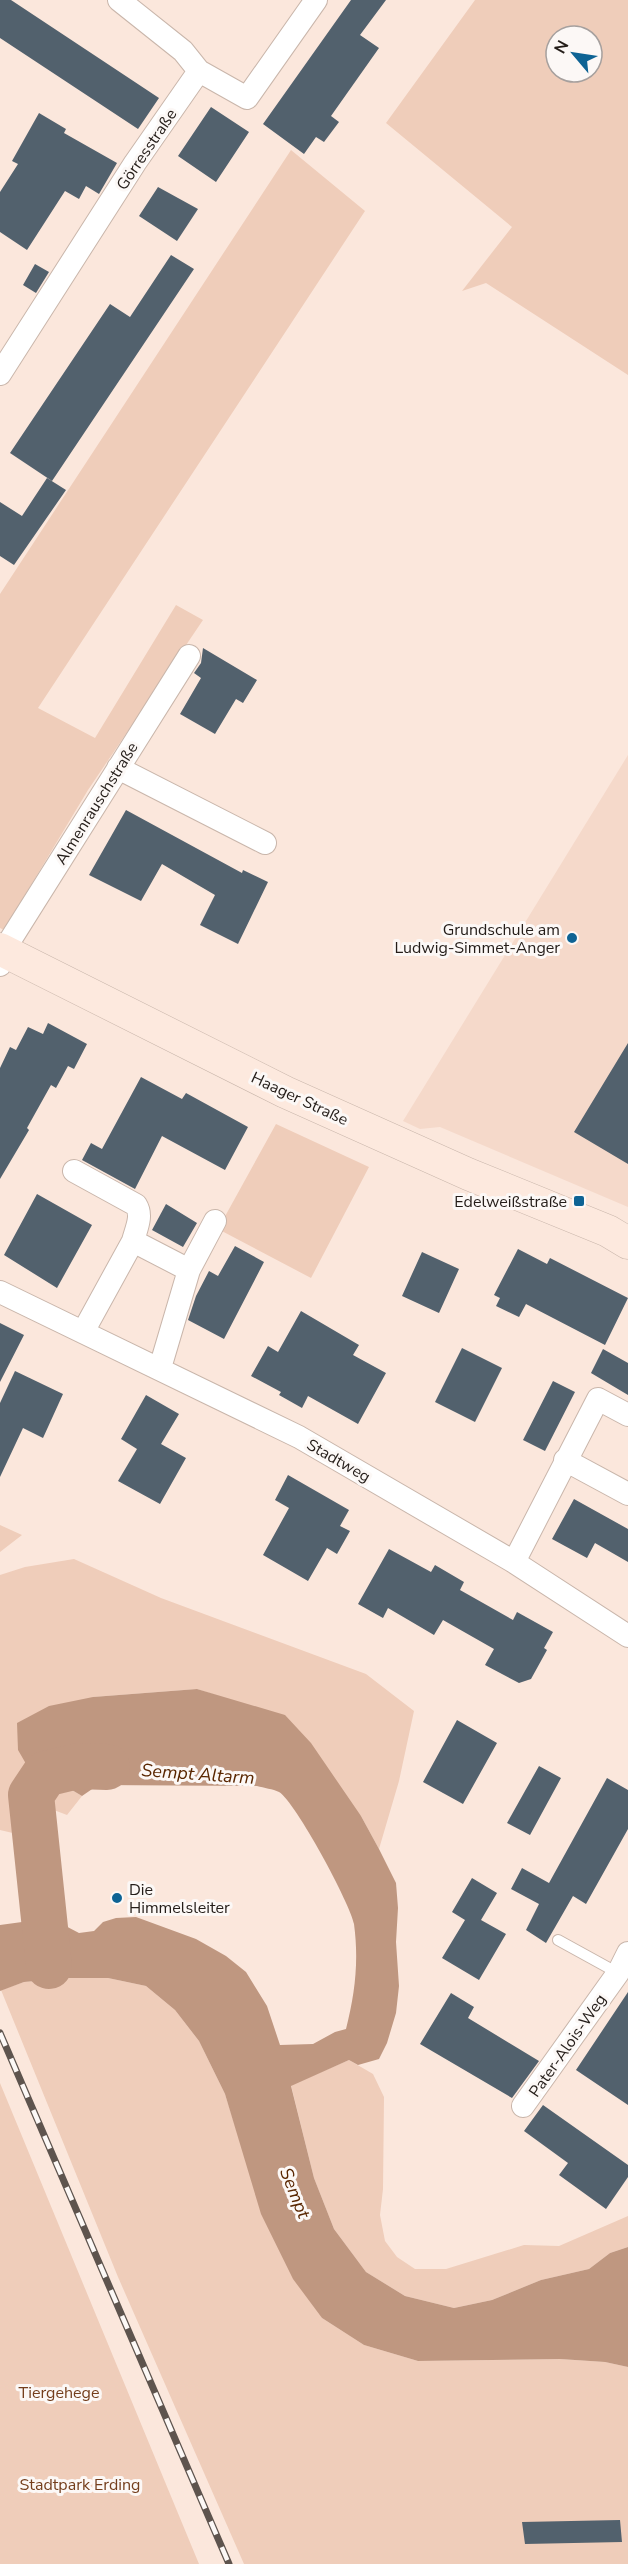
<svg xmlns="http://www.w3.org/2000/svg" width="628" height="2564" viewBox="0 0 628 2564" font-family="'Nunito Sans',sans-serif">
<rect width="100%" height="100%" fill="#fbe7dc"/>
<path fill="#f5d9ca" d="M628 755V1207L440 1127 420 1129 403 1121Z"/>
<path fill="#efcdba" fill-rule="evenodd" d="M475 0H628V375L486 283 462 291 512 227 386 123ZM556 36H592V72H556Z
M291 150 365 211 38 708 95 738 176 605 203 620 88 790 4 930 0 928V594Z
M276 1124 369 1167 311 1278 218 1229Z
M0 1525 22 1535 0 1552Z
M74 1559 161 1598 366 1674 414 1711 399 1781 379 1849 361 1816 240 1703 197 1689 93 1697 29 1769 45 1774 82 1796 67 1815 17 1796 27 1828 17 1834 0 1830V1575L25 1567Z
M69 1978H108L146 1986 175 2010 199 2041 225 2094 243 2151 322 2318 364 2345 418 2361 560 2359 605 2362 628 2367V2564H244L118 2277 1 1990 24 1982Z
M349 2060 373 2074 384 2097 383 2189 380 2215 385 2241 397 2257 415 2269H446L524 2245 559 2246 628 2216V2247L610 2253 589 2269 541 2280 492 2300 454 2308 405 2296 366 2272 334 2229 314 2178 291 2085Z
M0 2083 199 2564H0Z"/>
<path fill="#bf9780" d="M197 1689 285 1715 311 1743 361 1816 379 1849 396 1883 398 1908 396 1942 399 1986 396 2013 387 2043 379 2059 358 2065 349 2060 291 2086 314 2178 334 2229 366 2272 405 2296 454 2308 492 2300 541 2280 589 2269 610 2253 628 2247V2367L605 2362 560 2359 418 2361 364 2345 322 2318 293 2279 261 2214 225 2094 199 2041 175 2010 146 1986 108 1978H69L24 1982 0 1991V1925L44 1919 58 1922 79 1933 94 1931 103 1922 116 1918 136 1917 196 1939 226 1956 246 1972 267 2006 280 2045 313 2044 335 2032 346 2029C355 1994 359 1961 354 1924 351 1905 295 1801 279 1792 273 1789 264 1788 257 1786L98 1785 82 1796 45 1774 29 1769 18 1750 17 1723 49 1706 93 1697Z"/>
<g fill="none" stroke-linecap="round" stroke-linejoin="round">
<path stroke="#bf9780" stroke-width="46" d="M49 1966 31 1795 45 1774 78 1766 107 1767"/>
</g>
<path fill="#52616d" d="M0 0H11L159 98 138 129 0 38Z
M351 0H386L360 35 379 48 331 116 339 122 324 142 316 137 304 154 263 124Z
M211 107 249 132 216 182 178 156Z
M39 113 66 129 64 133 117 163 99 194 86 186 79 199 65 191 27 250 0 232V192L18 164 12 161Z
M158 187 198 209 177 241 139 216Z
M171 255 194 269 52 481 10 453 110 304 130 317Z
M35 264 49 272 36 293 23 285Z
M47 478 66 490 14 565 0 556V502L22 516Z
M203 648 257 680 243 703 236 699 215 734 180 714 201 678 194 673 201 663Z
M126 810 242 873 243 870 268 882 238 944 200 925 215 895 162 864 141 901 89 875Z
M48 1023 87 1044 74 1069 68 1066 56 1088 51 1085 27 1128 29 1130 0 1179V1068L10 1047 16 1050 28 1027 43 1034Z
M628 1043V1164L574 1132Z
M141 1077 182 1099 186 1093 248 1127 225 1170 162 1136 135 1189 82 1160 91 1143 102 1149Z
M37 1194 92 1225 57 1288 4 1255Z
M166 1204 197 1223 183 1247 152 1230Z
M235 1246 264 1262 224 1339 188 1320 196 1296 209 1271 218 1276Z
M518 1249 547 1264 550 1258 628 1298 605 1345 526 1304 519 1317 496 1306 500 1298 494 1295Z
M422 1252 459 1269 439 1313 402 1296Z
M301 1311 359 1345 353 1355 386 1373 358 1424 308 1396 302 1408 279 1395 281 1392 251 1376 268 1346 278 1352Z
M0 1323 24 1335 0 1382Z
M462 1348 502 1368 475 1422 435 1402Z
M603 1349 628 1363V1395L591 1373Z
M15 1371 63 1394 43 1438 23 1428 0 1477V1403Z
M553 1381 575 1392 545 1451 523 1440Z
M146 1395 179 1414 161 1444 186 1458 160 1504 118 1481 137 1449 121 1439Z
M288 1475 349 1510 340 1526 350 1531 337 1554 327 1548 308 1581 263 1555 289 1508 275 1500Z
M574 1499 628 1529V1562L595 1543 587 1558 552 1539Z
M389 1549 431 1572 435 1565 464 1582 460 1590 513 1620 517 1612 553 1632 544 1648 547 1650 531 1679 519 1683 485 1665 494 1649 443 1620 434 1635 388 1608 383 1618 358 1604Z
M457 1720 497 1743 463 1804 423 1782Z
M539 1766 561 1778 530 1835 507 1823Z
M607 1778 628 1790V1829L586 1904 573 1896 546 1943 526 1930 539 1904 511 1889 522 1868 549 1883Z
M472 1878 497 1893 481 1920 506 1934 479 1980 442 1958 465 1920 452 1912Z
M628 1992V2105L576 2070Z
M451 1993 474 2007 468 2018 539 2061 512 2098 420 2044Z
M543 2105 628 2165V2177L606 2209 559 2175 568 2163 524 2131Z
M620 2520 622 2542 525 2544 522 2522Z"/>
<g fill="none" stroke-linecap="round" stroke-linejoin="round">
<g stroke="#c9b6ab" stroke-width="12">
<path id="lane" d="M558 1940 618 1973"/>
</g>
<g stroke="#c9b6ab" stroke-width="24">
<path id="street" d="M119 0 183 51 199 71
M0 374 135 163 199 71 247 98 316 0
M118 768 265 843
M0 965 9 942 189 656
M74 1171 136 1205C143 1216 136 1229 133 1241
M189 1270 215 1221
M0 1292 299 1437 514 1562 628 1636
M83 1332 133 1241 189 1270 160 1368
M565 1460 628 1494
M514 1562 598 1399 628 1415
M523 2106 618 1973 628 1953"/>
</g>
<g stroke="#c9b6ab" stroke-width="33">
<path id="secondary" d="M0 949 285 1092 468 1174 608 1231 628 1243"/>
</g>
<use href="#lane" stroke="#fff" stroke-width="10"/>
<use href="#street" stroke="#fff" stroke-width="22"/>
<use href="#secondary" stroke="#fde9de" stroke-width="32"/>
<g stroke="#5e544e" stroke-width="7">
<path id="rail" d="M0 2033 229 2564"/>
</g>
<use href="#rail" stroke="#fcf8f6" stroke-width="4.5" stroke-dasharray="14" stroke-linecap="butt"/>
</g>
<g fill="#0e6394" stroke="#fcf8f6" stroke-width="2">
<circle cx="572" cy="938" r="6"/>
<rect x="573" y="1195" width="12" height="12" rx="3"/>
<circle cx="117" cy="1898" r="6"/>
</g>
<g text-anchor="middle" stroke-width="6" stroke-linejoin="round" paint-order="stroke">
<g font-size="16" fill="#241d19" stroke="#fcf8f6">
<text transform="translate(146 149) rotate(-56)" y="6">Görresstraße</text>
<text transform="translate(96 803) rotate(-58)" y="6">Almenrauschstraße</text>
<text transform="translate(300 1098) rotate(25)" y="6">Haager Straße</text>
<text transform="translate(339 1460) rotate(30)" y="6">Stadtweg</text>
<text transform="translate(567 2045) rotate(-55)" y="6">Pater-Alois-Weg</text>
</g>
<g font-size="16" fill="#241d19" stroke="#fcf8f6" text-anchor="end">
<text x="560" y="935">Grundschule am<tspan x="560" dy="18">Ludwig-Simmet-Anger</tspan></text>
<text x="567" y="1207">Edelweißstraße</text>
<text x="129" y="1895" text-anchor="start">Die<tspan x="129" dy="18">Himmelsleiter</tspan></text>
</g>
<g font-size="16" fill="#743e1c" stroke="#fcf8f6">
<text x="59" y="2398">Tiergehege</text>
<text x="80" y="2490">Stadtpark Erding</text>
</g>
<g font-size="18" font-style="italic" fill="#592600" stroke="#fcf8f6">
<text transform="translate(198 1774) rotate(4)" y="6">Sempt Altarm</text>
<text transform="translate(295 2193) rotate(68)" y="6">Sempt</text>
</g>
</g>
<g transform="translate(574 54) rotate(299)"><circle r="28" fill="#fcf8f6" stroke="#a6a09e" stroke-width="1.5"/>
<path d="M0-4.5L10 22L0 15L-10 22Z" fill="#0e6394"/>
<text y="-9" font-size="16" font-weight="bold" text-anchor="middle" fill="#241d19">N</text>
</g>
</svg>
